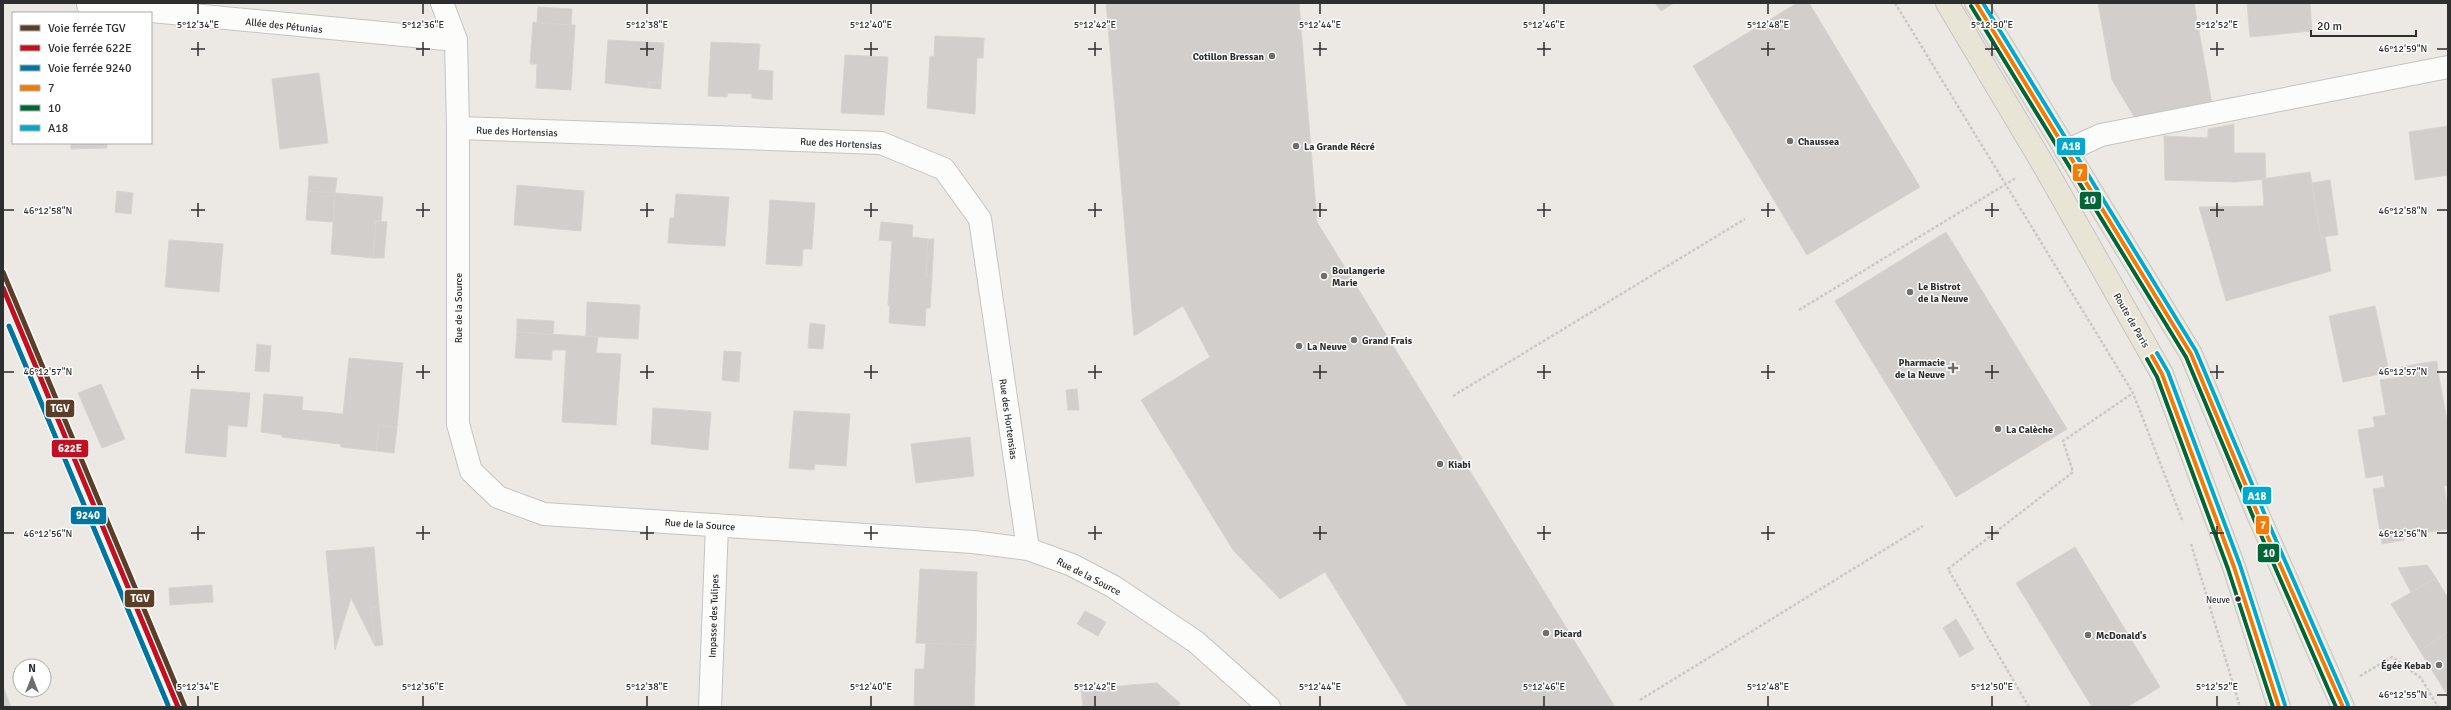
<svg xmlns="http://www.w3.org/2000/svg" width="2451" height="710" viewBox="0 0 2451 710" font-family="Signika,sans-serif">
<rect width="100%" height="100%" fill="#ece8e4"/>
<path fill="#d1cecb" stroke="#d7d4d0" d="M1106 3H1299L1317 222 1615 707H1408L1325 572 1280 599 1233 550 1141 400 1210 357 1183 306 1134 336Z
M1655 3H1674L1661 11Z
M1797 3H1809L1920 187 1807 255 1693 66Z
M2098 3H2194L2212 104 2135 118 2112 80Z
M2247 3H2310L2312 31 2250 37Z
M538 7 572 9 571 25 537 23Z
M533 22 575 25 571 90 536 88 537 64H530Z
M935 36 984 38 983 58H977L975 114 927 108 930 56 934 57Z
M608 40 664 43 661 83 649 82V88L605 83Z
M711 42 760 44 758 70 773 71 772 100 752 98V94L728 93 727 97 708 96Z
M845 55 888 57 884 115 841 113Z
M319 73 328 143 280 149 272 79Z
M649 82 661 83V89L649 88Z
M2234 124V153H2265L2266 179 2235 182 2165 180 2164 136 2208 138V129Z
M2448 126V175L2415 180 2409 132Z
M71 143H107V148L71 149Z
M2310 172 2321 237H2325L2331 271 2226 301 2199 207 2264 206 2262 179Z
M309 176 337 178 335 193 308 191Z
M2330 180 2338 235 2321 237 2312 183Z
M517 185 584 191 581 231 514 225Z
M117 191 133 193 131 214 115 212Z
M308 191 335 193 333 222 306 220Z
M335 193 383 197 381 221H376L373 258 331 254Z
M676 194 729 197 725 246 668 243 670 218H674Z
M770 200 815 203 812 249H803L802 266 766 264Z
M376 221 387 222 384 258H373Z
M881 222 913 225 912 237 928 239 926 276 932 277 930 308H926L925 326 889 323 890 306 888 305 892 241 879 240Z
M1946 232 2067 429 1956 497 1835 301Z
M928 239H934L932 277 926 276Z
M169 240 223 244 219 292 165 287Z
M587 302 640 305 638 339 586 336Z
M2375 306 2389 372 2343 382 2329 316Z
M517 319 554 321 553 335 517 332Z
M810 323 825 325 823 349 808 348Z
M517 332 598 337 596 353 621 354 616 425 562 422 566 350H552V360L515 358Z
M257 344 271 346 269 372 255 371Z
M724 351 741 352 739 382 722 380Z
M349 358 403 363 397 427 379 425 376 451 341 447 340 444 282 437V435L261 432 264 394 303 397 302 410 343 414Z
M2437 361 2438 371 2419 374 2417 364Z
M2417 364 2419 374 2403 377 2401 367Z
M2438 371 2448 426V485L2444 486 2448 511V529L2404 536V540L2382 544 2373 489 2385 487 2383 475 2366 478 2358 430 2375 427 2373 417 2386 415 2380 380Z
M101 384 125 439 102 448 78 393Z
M191 389 250 393 247 427 228 425 226 457 185 453Z
M1077 389 1079 410H1068L1066 390Z
M653 408 711 412 708 450 651 444Z
M794 411 850 414 846 466 815 464 814 470 789 468Z
M379 425 397 427 394 453 376 451Z
M970 437 974 476 916 483 911 444Z
M374 547 379 607 371 608 375 646 351 598 335 650 326 551Z
M2075 547 2160 687 2127 707H2092L2016 583Z
M2427 565 2436 578 2411 592 2398 568Z
M920 569 977 572 976 645 916 643Z
M2436 578 2448 598V632L2420 651 2391 604Z
M212 585 213 602 170 605 169 588Z
M379 607 383 645 375 646 371 608Z
M1085 611 1106 622 1098 636 1077 624Z
M1956 619 1974 649 1960 657 1943 628Z
M2448 632V696L2420 651Z
M926 643 976 645 974 707H914L915 669H924Z
M1157 683 1180 703 1178 707H1083L1081 689Z
M3 686 11 707H3Z"/>
<g fill="none" stroke-linecap="round" stroke-linejoin="round">
<g stroke="#c5c4c5" stroke-width="24">
<path id="minor" d="M442 3 456 40 458 128V424L471 471 498 497 544 514 973 542 1028 549 1072 565 1114 587 1196 642 1269 707
M88 5 456 40
M458 128 881 143 944 169 980 219 1028 549
M2066 151 2101 135 2448 67
M710 707 717 525"/>
</g>
<g stroke="#c6c5c4" stroke-width="24">
<path id="major" d="M1947 3 2043 164 2162 374 2234 567 2279 707
M1976 3 2191 354 2259 517 2343 707"/>
</g>
<path stroke="#c9c9c8" stroke-width="2.5" stroke-dasharray="3 2" stroke-linecap="butt" d="M1895 3 2133 393 2183 522
M1799 310 2016 178
M1453 396 1745 219
M2191 544 2240 707
M2360 676 2392 657 2421 678 2438 707
M1640 700 1923 526
M2029 707 1948 569 2073 472 2063 441 2133 393"/>
<use href="#minor" stroke="#fcfcfb" stroke-width="22"/>
<use href="#major" stroke="#e8e4d6" stroke-width="22"/>
<g stroke="#fff" stroke-width="7">
<path id="bus-1" d="M1976 3 2191 354 2259 517 2343 707
M2152 356 2162 374 2234 567 2279 707"/>
</g>
<g stroke="#fff" stroke-width="7">
<path id="bus-2" d="M1971 6 2186 357 2254 519 2336 707
M2147 359 2157 377 2228 569 2273 707"/>
</g>
<g stroke="#fff" stroke-width="7">
<path id="bus-3" d="M1983 3 2196 351 2265 515 2348 705
M2157 353 2168 372 2240 565 2285 705"/>
</g>
<use href="#bus-1" stroke="#f57c02" stroke-width="4"/>
<use href="#bus-2" stroke="#016635" stroke-width="4"/>
<use href="#bus-3" stroke="#00a9ce" stroke-width="4"/>
<g stroke="#fff" stroke-width="8">
<path id="rail-1" d="M3 272 185 707"/>
</g>
<g stroke="#fff" stroke-width="8">
<path id="rail-2" d="M3 288 178 707"/>
</g>
<g stroke="#fff" stroke-width="8">
<path id="rail-3" d="M9 326 168 705"/>
</g>
<use href="#rail-1" stroke="#5c3e26" stroke-width="5"/>
<use href="#rail-2" stroke="#c50e1f" stroke-width="5"/>
<use href="#rail-3" stroke="#0075a1" stroke-width="5"/>
</g>
<path fill="none" stroke="#2e2e2e" stroke-width="1.5" d="M198 4V14M423 4V14M647 4V14M871 4V14M1095 4V14M1320 4V14M1544 4V14M1768 4V14M1992 4V14M2217 4V14M198 42V56M423 42V56M647 42V56M871 42V56M1095 42V56M1320 42V56M1544 42V56M1768 42V56M1992 42V56M2217 42V56M191 49H205M416 49H430M640 49H654M864 49H878M1088 49H1102M1313 49H1327M1537 49H1551M1761 49H1775M1985 49H1999M2210 49H2224M2437 49H2447M198 203V217M423 203V217M647 203V217M871 203V217M1095 203V217M1320 203V217M1544 203V217M1768 203V217M1992 203V217M2217 203V217M4 210H14M191 210H205M416 210H430M640 210H654M864 210H878M1088 210H1102M1313 210H1327M1537 210H1551M1761 210H1775M1985 210H1999M2210 210H2224M2437 210H2447M198 365V379M423 365V379M647 365V379M871 365V379M1095 365V379M1320 365V379M1544 365V379M1768 365V379M1992 365V379M2217 365V379M4 372H14M191 372H205M416 372H430M640 372H654M864 372H878M1088 372H1102M1313 372H1327M1537 372H1551M1761 372H1775M1985 372H1999M2210 372H2224M2437 372H2447M198 526V540M423 526V540M647 526V540M871 526V540M1095 526V540M1320 526V540M1544 526V540M1768 526V540M1992 526V540M2217 526V540M4 533H14M191 533H205M416 533H430M640 533H654M864 533H878M1088 533H1102M1313 533H1327M1537 533H1551M1761 533H1775M1985 533H1999M2210 533H2224M2437 533H2447M2437 695H2447M198 696V706M423 696V706M647 696V706M871 696V706M1095 696V706M1320 696V706M1544 696V706M1768 696V706M1992 696V706M2217 696V706"/>
<g fill="#706f6e" stroke="#fff" stroke-width="1.5">
<circle cx="1272" cy="56" r="4"/>
<circle cx="1790" cy="141" r="4"/>
<circle cx="1296" cy="146" r="4"/>
<circle cx="1324" cy="276" r="4"/>
<circle cx="1910" cy="292" r="4"/>
<circle cx="1354" cy="340" r="4"/>
<circle cx="1299" cy="346" r="4"/>
<path d="M1951 362h4v4h4v4h-4v4h-4v-4h-4v-4h4z"/>
<circle cx="1998" cy="429" r="4"/>
<circle cx="1440" cy="464" r="4"/>
<circle cx="1546" cy="633" r="4"/>
<circle cx="2088" cy="635" r="4"/>
<circle cx="2439" cy="665" r="4"/>
</g>
<circle fill="#2e2e2e" stroke="#fff" stroke-width="1.5" cx="2238" cy="599" r="3.5"/>
<g text-anchor="middle" stroke-width="3" stroke-linejoin="round" paint-order="stroke">
<g font-size="9" fill="#2e2e2e" stroke="#fff" text-anchor="end">
<text x="2230" y="603">Neuve</text>
</g>
<g font-size="10" fill="#2e2e2e" stroke="#fff">
<text transform="translate(284 25) rotate(6)" y="4">Allée des Pétunias</text>
<text transform="translate(517 131) rotate(2)" y="4">Rue des Hortensias</text>
<text transform="translate(841 143) rotate(3)" y="4">Rue des Hortensias</text>
<text transform="translate(458 308) rotate(-90)" y="4">Rue de la Source</text>
<text transform="translate(2132 320) rotate(60)" y="4">Route de Paris</text>
<text transform="translate(1009 419) rotate(82)" y="4">Rue des Hortensias</text>
<text transform="translate(700 524) rotate(4)" y="4">Rue de la Source</text>
<text transform="translate(1089 576) rotate(27)" y="4">Rue de la Source</text>
<text transform="translate(713 616) rotate(-88)" y="4">Impasse des Tulipes</text>
</g>
<g font-size="10" font-weight="bold" fill="#2e2e2e" stroke="#fff" text-anchor="start">
<text x="1264" y="60" text-anchor="end">Cotillon Bressan</text>
<text x="1798" y="145">Chaussea</text>
<text x="1304" y="150">La Grande Récré</text>
<text x="1332" y="274">Boulangerie<tspan x="1332" dy="12">Marie</tspan></text>
<text x="1918" y="290">Le Bistrot<tspan x="1918" dy="12">de la Neuve</tspan></text>
<text x="1362" y="344">Grand Frais</text>
<text x="1307" y="350">La Neuve</text>
<text x="1945" y="366" text-anchor="end">Pharmacie<tspan x="1945" dy="12">de la Neuve</tspan></text>
<text x="2006" y="433">La Calèche</text>
<text x="1448" y="468">Kiabi</text>
<text x="1554" y="637">Picard</text>
<text x="2096" y="639">McDonald's</text>
<text x="2431" y="669" text-anchor="end">Égée Kebab</text>
</g>
</g>
<g font-size="10" text-anchor="middle" fill="#2e2e2e" stroke="#fff" stroke-width="3" stroke-linejoin="round" paint-order="stroke">
<text x="198" y="28">5°12'34"E</text>
<text x="423" y="28">5°12'36"E</text>
<text x="647" y="28">5°12'38"E</text>
<text x="871" y="28">5°12'40"E</text>
<text x="1095" y="28">5°12'42"E</text>
<text x="1320" y="28">5°12'44"E</text>
<text x="1544" y="28">5°12'46"E</text>
<text x="1768" y="28">5°12'48"E</text>
<text x="1992" y="28">5°12'50"E</text>
<text x="2217" y="28">5°12'52"E</text>
<text x="2403" y="52">46°12'59"N</text>
<text x="48" y="214">46°12'58"N</text>
<text x="2403" y="214">46°12'58"N</text>
<text x="48" y="375">46°12'57"N</text>
<text x="2403" y="375">46°12'57"N</text>
<text x="48" y="537">46°12'56"N</text>
<text x="2403" y="537">46°12'56"N</text>
<text x="198" y="690">5°12'34"E</text>
<text x="423" y="690">5°12'36"E</text>
<text x="647" y="690">5°12'38"E</text>
<text x="871" y="690">5°12'40"E</text>
<text x="1095" y="690">5°12'42"E</text>
<text x="1320" y="690">5°12'44"E</text>
<text x="1544" y="690">5°12'46"E</text>
<text x="1768" y="690">5°12'48"E</text>
<text x="1992" y="690">5°12'50"E</text>
<text x="2217" y="690">5°12'52"E</text>
<text x="2403" y="698">46°12'55"N</text>
</g>
<g stroke="#fff" stroke-width="1.5">
<rect x="2056" y="137" width="30" height="19" rx="4" fill="#00a9ce"/>
<rect x="2072" y="163" width="16" height="19" rx="4" fill="#f57c02"/>
<rect x="2079" y="191" width="23" height="19" rx="4" fill="#016635"/>
<rect x="45" y="399" width="30" height="19" rx="4" fill="#5c3e26"/>
<rect x="51" y="439" width="38" height="19" rx="4" fill="#c50e1f"/>
<rect x="2242" y="486" width="30" height="19" rx="4" fill="#00a9ce"/>
<rect x="70" y="506" width="37" height="19" rx="4" fill="#0075a1"/>
<rect x="2255" y="515" width="15" height="20" rx="4" fill="#f57c02"/>
<rect x="2257" y="543" width="23" height="20" rx="4" fill="#016635"/>
<rect x="124" y="589" width="31" height="19" rx="4" fill="#5c3e26"/>
</g>
<g font-size="11" text-anchor="middle" font-weight="bold" fill="#fff">
<text x="2071" y="150">A18</text>
<text x="2080" y="177">7</text>
<text x="2090" y="204">10</text>
<text x="60" y="412">TGV</text>
<text x="70" y="452">622E</text>
<text x="2257" y="500">A18</text>
<text x="88" y="519">9240</text>
<text x="2263" y="529">7</text>
<text x="2269" y="557">10</text>
<text x="140" y="602">TGV</text>
</g>
<rect width="2451" height="710" fill="none" stroke="#2e2e2e" stroke-width="8"/>
<rect x="12" y="12" width="140" height="132" fill="#ffffff" stroke="#ababab"/>
<rect x="20" y="25" width="20" height="6" fill="#5c3e26" stroke="#ababab"/>
<text x="48" y="32" font-size="12" fill="#2e2e2e">Voie ferrée TGV</text>
<rect x="20" y="45" width="20" height="6" fill="#c50e1f" stroke="#ababab"/>
<text x="48" y="52" font-size="12" fill="#2e2e2e">Voie ferrée 622E</text>
<rect x="20" y="65" width="20" height="6" fill="#0075a1" stroke="#ababab"/>
<text x="48" y="72" font-size="12" fill="#2e2e2e">Voie ferrée 9240</text>
<rect x="20" y="85" width="20" height="6" fill="#f57c02" stroke="#ababab"/>
<text x="48" y="92" font-size="12" fill="#2e2e2e">7</text>
<rect x="20" y="105" width="20" height="6" fill="#016635" stroke="#ababab"/>
<text x="48" y="112" font-size="12" fill="#2e2e2e">10</text>
<rect x="20" y="125" width="20" height="6" fill="#00a9ce" stroke="#ababab"/>
<text x="48" y="132" font-size="12" fill="#2e2e2e">A18</text>
<g transform="translate(32 678)"><circle r="19" fill="#ffffff" stroke="#ababab"/>
<path d="M0-3L7 15L0 10L-7 15Z" fill="#706f6e"/>
<text y="-6" font-size="11" font-weight="bold" text-anchor="middle" fill="#2e2e2e">N</text>
</g>
<path d="M2311 30v6h105v-6" fill="none" stroke="#2e2e2e" stroke-width="2"/>
<text x="2317" y="30" font-size="12" fill="#2e2e2e" stroke="#ffffff" stroke-width="3" paint-order="stroke">20 m</text>
</svg>
